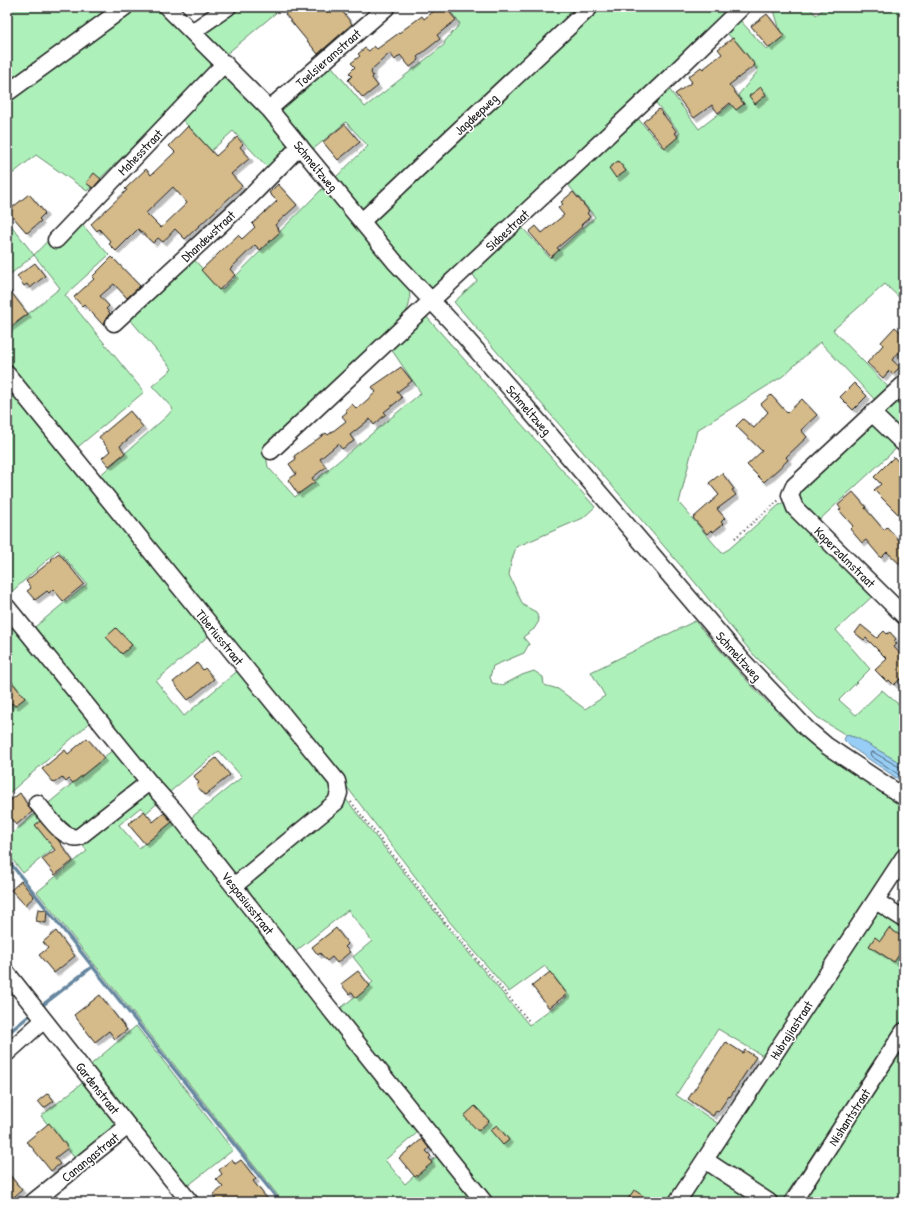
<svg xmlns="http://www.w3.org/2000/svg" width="911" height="1209" viewBox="0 0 911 1209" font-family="'Patrick Hand',sans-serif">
<defs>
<filter id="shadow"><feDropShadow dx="3.5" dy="3.5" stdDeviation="0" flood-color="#0004"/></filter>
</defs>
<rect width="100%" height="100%" fill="#fff"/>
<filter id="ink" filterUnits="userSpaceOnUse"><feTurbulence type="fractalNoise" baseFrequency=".025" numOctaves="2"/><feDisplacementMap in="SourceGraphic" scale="8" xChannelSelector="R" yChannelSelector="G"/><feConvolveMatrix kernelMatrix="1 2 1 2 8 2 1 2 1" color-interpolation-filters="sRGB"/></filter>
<g filter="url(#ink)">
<path fill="#aef0ba" stroke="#65866b" d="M7 7H157L208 59 214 66 213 70 87 191 36 155 7 178Z
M225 7H283L224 56 196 27Z
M447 7H736L432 291 427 288 334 179 368 146 346 122 311 151 277 107 329 63 365 107 444 45 445 41 460 24Z
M773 7H809L816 15 826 7H904V302L885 284 833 330 892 391 878 403 820 342 783 376 697 430 679 503 722 553 729 549 779 505 789 502 876 593 836 630 870 669 839 700 856 715 882 690 904 709V739L903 740 904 741V765L857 738 850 736 846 735 817 717 752 653 693 580 454 302 477 281 471 271 519 224 550 258 595 217 565 181 635 115 662 147 680 133 652 98 666 85 699 129 730 105 758 71 724 29 738 18 767 50 782 37Z
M220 74 233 78 291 147 269 169 233 131 211 151 178 115Z
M324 187 409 287C411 303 410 308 400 320L265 449 268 467 295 497 421 393 389 346 425 315 595 507 583 518 516 547 511 563 509 575 523 605 536 612 539 621 534 629 523 637 529 644 524 653 493 666 490 677 492 683 503 685 522 675 534 671 543 677 544 685 558 689 585 709 605 696 591 672 695 621C735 668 776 717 826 754 850 771 878 786 904 802V852L768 1059 718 1029 676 1095 723 1127 674 1202H599V1199L596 1202H489L337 1011 373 982 353 957 372 941 348 910 291 955 241 887 345 798 448 928 529 1025 567 997 545 966 509 992 449 921 331 766 97 478 167 416 173 409 152 386 172 369 128 317 189 254 222 290Z
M73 214 109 255 65 295 144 392 73 451 7 369V331L60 288 34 255 7 277V220L34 255Z
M7 381 212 633 156 681 184 716 241 668 333 780 336 795 237 877 187 821 242 777 219 751 165 796 30 631 87 584 58 550 7 596Z
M904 389V439L882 412Z
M873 423 900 445 815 524 796 502 799 485Z
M7 614 93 720 7 795Z
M115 748 140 781 78 836 44 807Z
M145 789 159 802 146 813 141 807 119 825 139 848 175 818 424 1127 385 1160 405 1184 438 1155 481 1202H283L37 892 87 851 80 842Z
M41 808 66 838 23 873 7 853V838Z
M875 909 904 926V1019L781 1202H680Z
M136 1026 233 1150 185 1188 88 1067Z
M904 1035V1202H792Z
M85 1081 118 1122 116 1128 77 1161 41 1116Z"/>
<path fill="#98cef6" stroke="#66879f" d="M846 735 850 736 857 738 904 765V783L851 747 844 740Z"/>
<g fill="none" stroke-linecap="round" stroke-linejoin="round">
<path stroke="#4e6373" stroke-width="1" d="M904 768H901L873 752 870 753 871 756 904 778"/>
<path stroke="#66879f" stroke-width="3.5" d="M7 859 280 1202
M44 1004 93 966
M7 1034 29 1016"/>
</g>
<path fill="#d5ba8a" stroke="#1c1c1c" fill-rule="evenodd" filter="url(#shadow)" d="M294 7H339L352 24 318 54 285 14Z
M439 7H445L456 20 437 35 440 39 417 57 419 60 410 67 400 55 395 60 390 53 371 70 372 71 371 73 373 76 372 78 378 86 363 98 348 80 352 76 349 73 355 67 351 63 360 56 358 54 365 48 369 51 374 46 377 49 422 16 424 19Z
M767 14 784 36 769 48 751 26Z
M733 38 755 65 729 85 744 104 736 110 730 103 718 113 712 105 694 118 675 94 692 82 688 77 701 67 703 69 722 54 718 49Z
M761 87 766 95 755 104 749 96Z
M659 109 677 132 675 133 678 137 665 148 643 122Z
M345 124 360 142 338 160 323 142Z
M188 126 216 156 237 137 243 144 240 147 250 158 231 174 242 186 185 239 175 229 163 242 158 238 153 243 138 229 116 251 109 244 111 242 99 229 97 231 91 224 127 190 125 189 146 169 151 175 175 152 169 146ZM173 187 187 203 161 228 146 213Z
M618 161 626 171 616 178 609 168Z
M94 173 101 179 93 188 86 183Z
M278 184 297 205 275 225 280 232 260 250 255 245 230 269 235 275 219 290 201 270 238 235 242 239 255 227 252 224 277 201 269 193Z
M573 192 589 211 587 213 590 217 581 225 582 227 557 248 559 250 551 257 529 232 536 226 542 233 564 215 558 208 563 204 561 202Z
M29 194 45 213 39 219 41 221 27 233 8 211Z
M112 257 140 286 127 298 114 284 100 296 109 306 106 309 110 313 105 320 103 325 84 304 82 306 74 297 94 279 92 277Z
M35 263 45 276 30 288 27 284 24 286 17 276Z
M7 287 28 314 7 329Z
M895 327 904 335V347L892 360 900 367 893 374 889 371 883 378 867 363 883 345 881 342Z
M401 367 412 381 397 392 402 398 384 412 386 414 374 425 370 419 350 435 354 441 342 449 338 444 320 459 326 467 312 478 315 482 298 494 288 480 296 474 289 464 296 459 294 456 326 433 328 435 346 421 342 416 347 412 345 410 352 404 357 409 376 392 372 387Z
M854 383 867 396 853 410 840 397Z
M771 395 787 413 802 399 817 415 801 430 807 437 786 457 788 460 764 482 747 465 762 451 736 426 743 419 754 428 768 412 761 404Z
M130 411 143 427 120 446 125 453 109 466 102 458 110 451 99 437Z
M894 457 904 468V520L874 490 881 484 874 477Z
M722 473 734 489 732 490 736 495 717 509 725 518 721 522 723 524 713 532 711 530 707 534 693 518 719 495 709 483Z
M853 492 866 507 865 508 884 530 887 527 904 546V568L887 552 881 558 866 540 862 543 850 529 853 526 839 510 841 509 838 505Z
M59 553 84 584 63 601 53 589 49 593 47 591 35 600 27 591 31 588 26 581 52 560 51 559Z
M861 625 877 638 884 631 887 634 890 632 896 639 894 641 897 644 894 647 904 658V675L894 685 889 680 887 682 875 670 887 659 866 638 864 640 855 633Z
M116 628 132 645 122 654 106 637Z
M197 663 203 670 205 668 214 679 188 700 173 682Z
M7 676 25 698 15 706 12 703 7 707Z
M87 738 104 758 73 783 69 779 66 782 62 777 54 783 42 769 65 750 68 754Z
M216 758 230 775 205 795 196 785 199 783 194 776Z
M20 793 32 812 16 825 7 814V803Z
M144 811 153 822 164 813 172 822 145 844 128 824Z
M40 821 58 840 73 861 55 875 42 859 55 850 35 825Z
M21 881 34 897 25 905 11 890Z
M38 909 47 910 46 923 36 921Z
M336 928 348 944 345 947 350 952 337 963 332 957 327 961 320 953 318 955 312 947Z
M889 928 904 938V948L894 962 869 946 875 937 880 941Z
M56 931 75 956 54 973 39 955 48 948 43 942Z
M358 971 370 986 356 998 352 992 349 994 341 984Z
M550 972 567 994 549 1008 532 986Z
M100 995 127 1030 115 1039 109 1031 95 1042 74 1015Z
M726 1042 743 1053 745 1050 756 1057 730 1097 729 1096 718 1112 716 1111 713 1116 688 1099Z
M48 1093 54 1101 44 1108 38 1101Z
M475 1106 489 1121 478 1131 464 1116Z
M49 1123 68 1148 55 1158 60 1164 51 1171 30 1145 26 1142Z
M497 1125 509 1140 503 1145 490 1130Z
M422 1139 429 1148 426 1151 431 1156 429 1158 432 1163 415 1177 399 1158Z
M232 1159 235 1164 241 1160 256 1179 253 1181 270 1202H218L213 1195 223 1187 216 1179 222 1174 219 1170Z
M7 1172 22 1190 8 1202H7Z
M634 1190 653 1202H626Z"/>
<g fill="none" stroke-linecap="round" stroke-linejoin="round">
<g stroke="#1c1c1c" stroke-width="19">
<path id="minor" d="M167 7 269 109 395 262 457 328 522 402 742 660 807 729 827 746 904 797
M192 32 228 7
M7 93 125 7
M269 109 387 7
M362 221 590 7
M56 240 225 63
M114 323 249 198 300 146
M7 374 337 781 339 793 336 802 234 886
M904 384 794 486 790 495 795 508 904 616
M872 413 904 444
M271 451 671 76 742 7
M7 607 149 782 175 811 326 1004 484 1202
M37 803C47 814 63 841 79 837L149 782
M876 901 904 919
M7 973 128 1126 190 1202
M7 1053 44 1020
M705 1160 769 1202
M33 1202 128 1126
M677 1202 904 857
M793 1202 904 1031"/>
</g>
<path stroke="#1c1c1c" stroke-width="2" stroke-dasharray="1 3" stroke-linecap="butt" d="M735 538 779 500
M351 802 450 928 529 1021"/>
<use href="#minor" stroke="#fff" stroke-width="16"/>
</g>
</g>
<g text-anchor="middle" stroke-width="3" stroke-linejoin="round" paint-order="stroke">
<g font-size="13" fill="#1c1c1c" stroke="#fff">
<text transform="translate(328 58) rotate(-41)" y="5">Toelsieramstraat</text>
<text transform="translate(476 114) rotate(-43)" y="5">Jagdeepweg</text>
<text transform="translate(140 152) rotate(-46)" y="5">Mahesstraat</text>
<text transform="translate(316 166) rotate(51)" y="5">Schmeltzweg</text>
<text transform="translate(507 230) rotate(-43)" y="5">Sidoestraat</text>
<text transform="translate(208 236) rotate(-43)" y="5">Dhandewstraat</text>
<text transform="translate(529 410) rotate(49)" y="5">Schmeltzweg</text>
<text transform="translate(845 557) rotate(45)" y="5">Koperzalmstraat</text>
<text transform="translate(220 637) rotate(51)" y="5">Tiberiusstraat</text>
<text transform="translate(739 656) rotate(48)" y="5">Schmeltzweg</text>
<text transform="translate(248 903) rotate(52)" y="5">Vespasiusstraat</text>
<text transform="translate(791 1030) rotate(-57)" y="5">Hubrajiastraat</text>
<text transform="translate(98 1088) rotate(52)" y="5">Gardenstraat</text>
<text transform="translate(849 1117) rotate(-57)" y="5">Nishantstraat</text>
<text transform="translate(90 1157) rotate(-39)" y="5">Canangastraat</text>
</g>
</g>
<rect width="911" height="1209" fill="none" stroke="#fff" stroke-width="24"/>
<rect x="12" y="12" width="887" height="1185" fill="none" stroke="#1c1c1c" stroke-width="1.5" filter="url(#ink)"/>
</svg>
